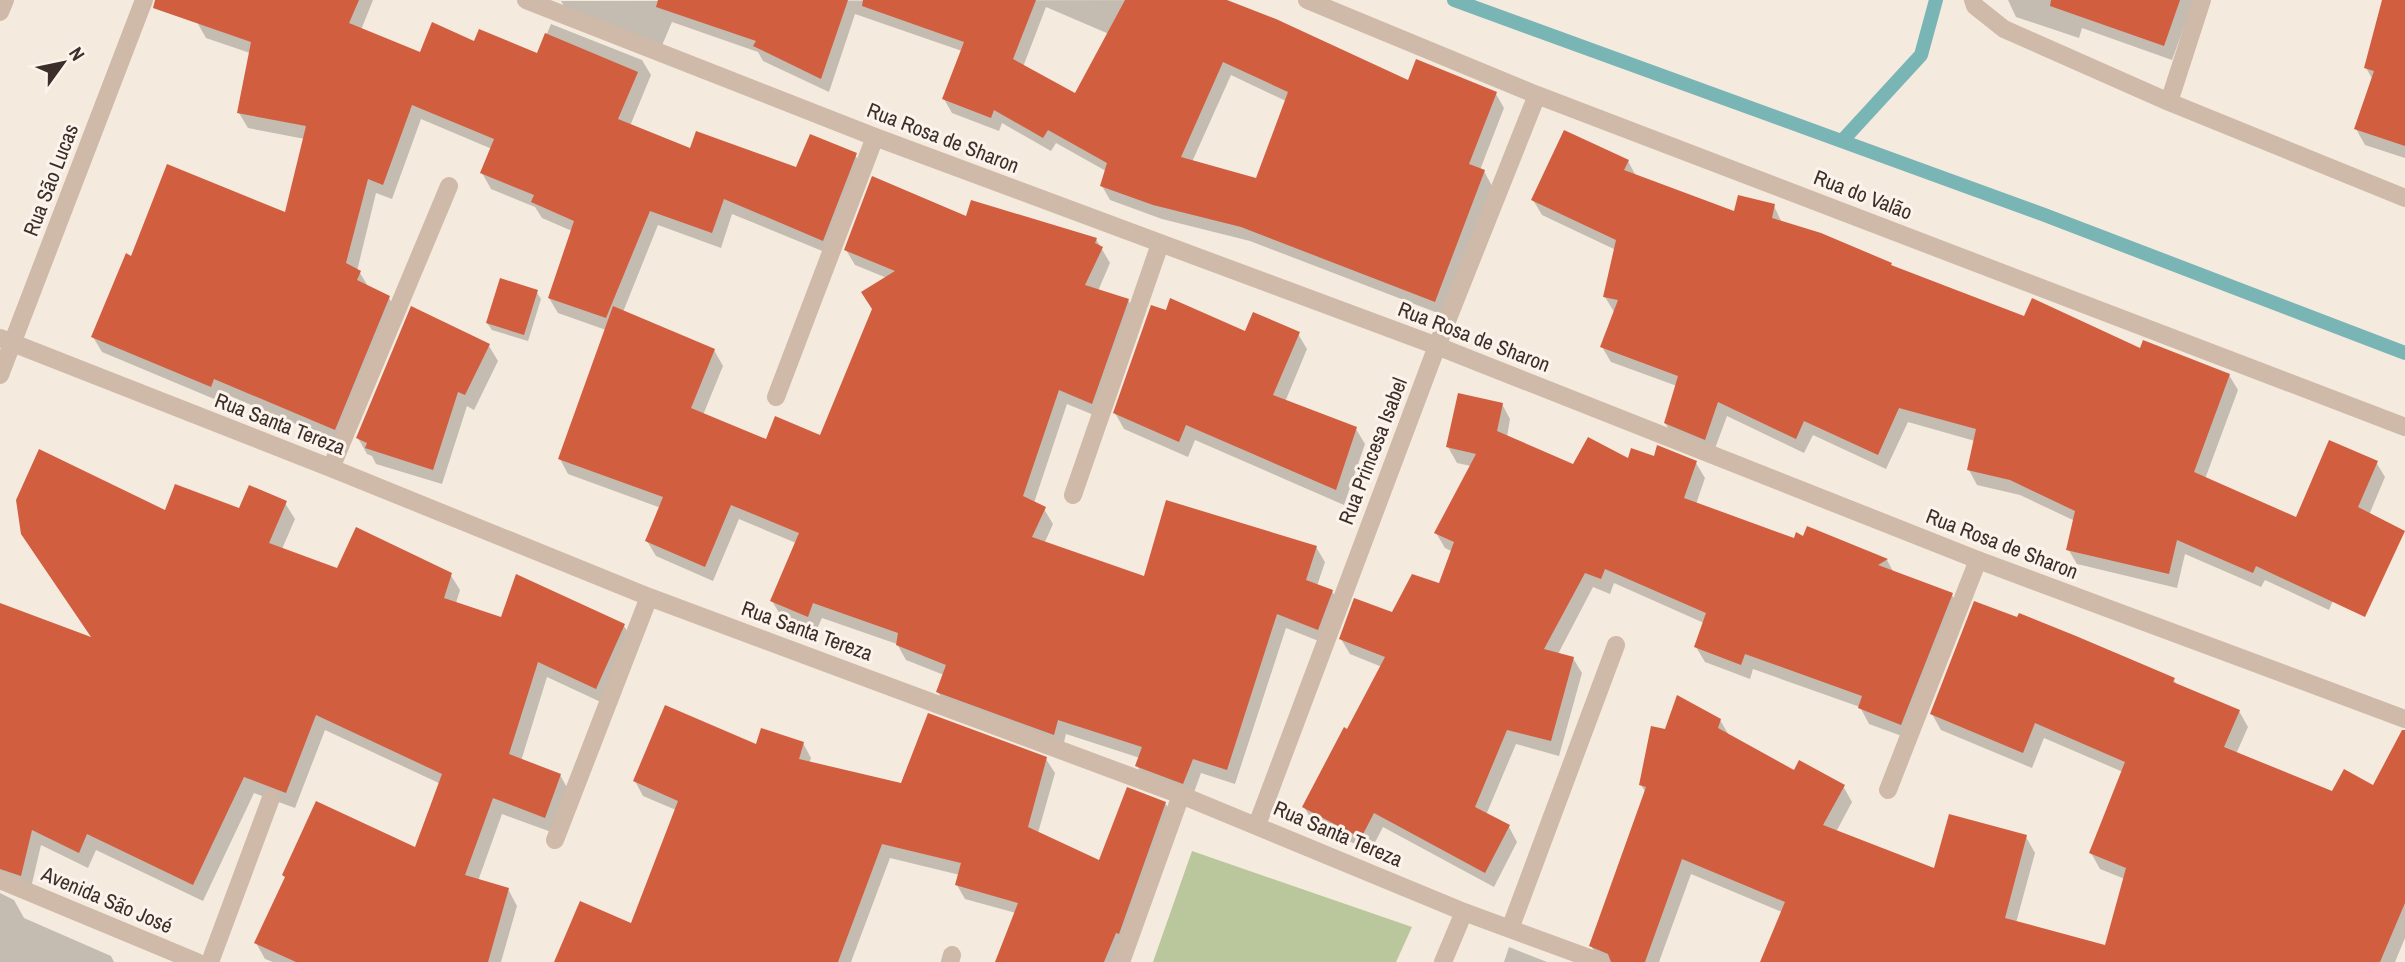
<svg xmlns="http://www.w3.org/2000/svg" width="2405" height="962" viewBox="0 0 2405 962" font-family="'Archivo Narrow',sans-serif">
<rect width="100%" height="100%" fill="#f5eade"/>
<path fill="#bac79c" d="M1192 851 1412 927 1396 962H1153Z"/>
<path fill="#0003" fill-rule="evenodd" d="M205 0H373L361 30 421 54 475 43 538 55 551 24 642 60 651 75 630 126 691 151 797 170 855 155 864 170 832 255 732 214 721 248 658 225 623 312 714 350 723 366 703 415 767 441 821 437 887 278 855 265 846 250 967 218 1096 239 1110 263 1098 291 1128 300 1137 315 1101 418 1067 404 1034 503 1044 509 1053 524 1044 544 1145 578 1316 547 1325 562 1317 586 1332 591 1341 607 1326 644 1286 628 1235 784 1201 773 1192 798 1146 781 1137 766 1140 758 1066 734 1062 750 947 707 938 692 944 675 906 660 897 644 822 618 816 631 781 616 772 601 796 543 739 519 713 581 656 556 647 541 661 508 568 474 560 459 606 330 558 313 549 298 572 231 542 218 535 207 491 189 482 173 492 149 421 119 392 199 376 193 357 271 360 273 369 288 389 298 398 313 343 444 223 393 219 401 102 352 93 337 132 258 286 214 305 139 248 128 239 113 250 53 206 38 197 22Z
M1222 0 1408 82 1496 94 1504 108 1480 170 1484 171 1492 186 1443 315 1250 241 1162 219 1110 200 1102 186 1106 171 1056 143 1051 151 1002 123 999 131 952 113 944 99 962 51 855 14 829 92 763 61 758 52 672 22 660 50 569 15 561 1ZM1046 7 1109 34 1075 96 1023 67ZM1231 75 1286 101 1257 180 1192 162Z
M2008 0H2194L2172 60 2082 28 2079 38 2016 17Z
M2383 0H2405V158L2365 145 2356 129 2373 80 2366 68Z
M1628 161 1636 176 1736 213 1774 206 1782 223 2025 318 2229 375 2238 390 2205 479 2297 519 2376 462 2385 477 2329 610 2265 580 2261 587 2185 554 2177 588 2077 564 2068 549 2075 521 2020 495 1977 485 1969 470 1975 441 1908 422 1886 469 1813 435 1804 453 1727 416 1713 454 1674 438 1665 423 1677 386 1611 362 1602 347 1614 312 1605 297 1616 250 1542 215 1533 200Z
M536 291 541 299 528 341 492 330 487 323Z
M1246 333 1298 334 1307 349 1285 402 1356 429 1365 444 1344 505 1195 440 1188 457 1124 429 1115 413Z
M489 346 498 361 474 410 467 406 442 484 376 464 372 456 367 454 358 438Z
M1502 404 1510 419 1507 437 1574 466 1655 458 1696 463 1705 478 1696 504 1795 540 1804 538 1808 528 1887 560 1894 573 1952 595 1960 610 1910 739 1869 724 1860 707 1753 669 1750 679 1705 662 1696 647 1704 623 1614 583 1610 594 1593 587 1558 654 1573 658 1582 673 1559 756 1516 744 1486 815 1509 827 1517 842 1494 887 1383 827 1370 852 1313 822 1304 807 1382 667 1350 654 1341 639 1393 615 1441 585 1453 552 1445 548 1436 533 1471 466 1457 463 1448 447Z
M285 503 295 519 282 549 338 570 450 574 460 590 456 603 502 619 517 576 624 626 634 642 605 704 547 677 521 761 560 775 569 791 554 833 502 814 478 881 508 889 517 906 501 962H273L265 959 256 943 286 880 284 875 416 850 441 784 325 730 295 808 254 793 203 901 96 850 88 868 41 845 30 892 1 887 0 891V605L93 639 166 512 240 510Z
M2173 679 2177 685 2239 711 2248 727 2236 754 2333 793 2373 787 2405 742V938L2395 962H1761L1782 912 1691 874 1659 962H1601L1591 946 1646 793 1641 785 1666 731 1720 720 1730 737 1794 772 1843 786 1852 802 1836 832 1936 870 2026 837 2035 853 2016 923 2106 948 2125 879 2100 869 2091 853 2123 772 2044 738 2032 768 1941 730 1932 714Z
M803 743 811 758 809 763 902 785 1046 759 1055 773 1038 833 1100 862 1165 803 1174 817 1118 962H997L1016 913 965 899 957 885 960 875 890 858 851 962H556L632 926 676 810 643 796 635 781 757 747Z
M0 893 14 900 24 918 111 956 114 962H0Z
M1509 947 1547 962H1504Z"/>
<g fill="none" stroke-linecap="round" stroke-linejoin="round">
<path stroke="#7ab5b6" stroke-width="14" d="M1454 0 2042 214 2405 353
M1842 141 1921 55 1936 0"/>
</g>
<path fill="#d25e40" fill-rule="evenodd" d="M155 0H359L349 23 420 52 432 22 474 41 479 29 537 53 545 33 638 72 618 119 690 148 696 131 796 167 810 134 857 153 823 241 724 199 712 233 650 211 606 318 548 298 574 221 531 202 534 195 480 173 494 139 412 105 383 185 368 179 346 263 361 271 357 280 390 296 335 430 214 379 211 387 91 337 126 253 131 256 167 164 285 212 306 126 237 113 251 42 153 8Z
M658 0H848L821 79 753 46 756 41 656 7Z
M863 0H1036L1013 59 1075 93 1125 0H1227L1276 19 1408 80 1416 59 1497 92 1469 164 1485 170 1435 302 1241 227 1153 205 1100 186 1107 163 1048 130 1043 138 994 110 991 118 942 99 964 42 862 6ZM1223 62 1288 92 1256 178 1181 157Z
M2051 0H2180L2164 46 2050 6Z
M2382 0H2405V146L2354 129 2374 71 2364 68Z
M1564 130 1629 160 1624 170 1734 211 1738 195 1775 204 1772 218 1821 233 1892 263 1891 265 2024 316 2032 298 2140 348 2143 340 2230 374 2194 472 2296 517 2329 440 2378 461 2358 507 2405 531 2365 617 2256 566 2253 573 2177 540 2169 574 2066 550 2075 511 2010 480 1967 470 1976 429 1899 408 1878 455 1804 421 1796 439 1718 402 1705 440 1664 423 1678 376 1600 347 1618 300 1603 297 1616 240 1531 200Z
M872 176 966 216 971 200 1097 238 1095 243 1103 247 1085 285 1129 299 1092 404 1059 390 1023 496 1046 507 1032 537 1144 576 1166 500 1317 546 1306 580 1333 590 1318 630 1277 614 1227 770 1193 759 1183 784 1135 766 1142 747 1058 720 1054 735 936 692 946 665 896 645 898 633 813 603 808 617 770 601 799 533 731 505 705 567 645 541 663 497 558 459 613 306 715 349 691 408 766 439 775 416 820 435 872 309 861 292 895 271 844 250Z
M500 278 538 290 524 335 486 323Z
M1170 298 1245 331 1253 312 1300 332 1273 395 1357 427 1336 490 1186 425 1179 442 1113 413 1151 305 1166 310Z
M411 306 490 344 465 395 458 392 433 470 365 448 367 443 356 438Z
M1458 393 1503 403 1497 431 1573 464 1588 437 1628 458 1631 448 1654 456 1657 445 1697 461 1684 498 1794 538 1796 532 1803 536 1807 526 1888 559 1878 565 1953 593 1901 725 1858 708 1862 696 1745 654 1741 665 1694 647 1706 613 1605 569 1601 579 1585 573 1544 649 1574 657 1551 741 1507 730 1475 807 1510 825 1485 873 1374 813 1361 838 1302 807 1344 727 1347 729 1385 657 1339 639 1354 598 1392 612 1412 574 1439 583 1454 542 1434 533 1476 454 1446 447Z
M39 449 165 510 175 484 239 508 249 485 287 501 269 543 337 568 356 527 452 573 444 598 501 617 516 574 625 624 596 689 538 662 509 754 561 774 545 818 493 798 465 875 509 888 488 962H296L254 943 285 877 282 875 316 801 415 847 442 774 316 715 286 793 244 777 193 885 87 834 79 853 32 830 21 876 0 869V603L91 637 21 534 16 500Z
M1974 601 2017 617 2019 613 2076 636 2175 678 2173 682 2240 710 2224 747 2332 791 2344 769 2373 785 2402 730H2405V903L2380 962H1760L1785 902 1682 859 1645 962H1611L1608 954 1589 946 1646 787 1639 785 1651 726 1665 729 1677 695 1721 719 1718 728 1794 770 1799 760 1845 785 1823 825 1934 868 1949 814 2027 835 2005 918 2105 945 2126 868 2089 853 2125 762 2035 723 2023 753 1930 714Z
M665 705 756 744 761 728 804 742 799 759 901 783 928 713 1047 757 1028 827 1099 860 1127 787 1166 802 1119 934 1116 933 1104 962H995L1018 903 955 885 961 863 882 844 838 962H554L580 901 631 923 678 801 633 781Z"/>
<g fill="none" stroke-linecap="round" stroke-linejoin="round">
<path stroke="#cfb9a8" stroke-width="18" d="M526 0 875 137 1437 346 1978 560 2405 719
M1307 0 1537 95 2405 427
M1973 0 1975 6 2004 29 2169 102 2405 198
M0 12 5 0
M2169 102 2202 0
M0 338 331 468 649 597 1181 795 1464 912 1600 962
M0 375 144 0
M776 397 875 137
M331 468 449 186
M1073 495 1160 244
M1888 790 1978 560
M1257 825 1437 346 1537 95
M555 840 649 597
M0 880 197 962
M1510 929 1616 645
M210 962 271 798
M950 962 952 955
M1121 962 1181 795
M1443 962 1464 912"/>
</g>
<g text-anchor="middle" stroke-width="6" stroke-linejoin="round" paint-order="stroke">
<g font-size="21" fill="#3c2e29" stroke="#fcf4ec">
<text transform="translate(943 138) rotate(21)" y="7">Rua Rosa de Sharon</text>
<text transform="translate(51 180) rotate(-69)" y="7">Rua São Lucas</text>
<text transform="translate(1863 195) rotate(21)" y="7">Rua do Valão</text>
<text transform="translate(1474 337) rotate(21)" y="7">Rua Rosa de Sharon</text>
<text transform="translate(280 424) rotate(21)" y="7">Rua Santa Tereza</text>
<text transform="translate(1373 451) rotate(-69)" y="7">Rua Princesa Isabel</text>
<text transform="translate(2002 544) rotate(21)" y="7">Rua Rosa de Sharon</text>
<text transform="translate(807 631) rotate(20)" y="7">Rua Santa Tereza</text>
<text transform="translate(1338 834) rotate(23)" y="7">Rua Santa Tereza</text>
<text transform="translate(107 900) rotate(23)" y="7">Avenida São José</text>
</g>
</g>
<g transform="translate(63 63) rotate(57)" stroke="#fcf4ec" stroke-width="5" paint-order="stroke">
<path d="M0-5L12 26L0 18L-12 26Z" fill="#3c2e29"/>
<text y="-10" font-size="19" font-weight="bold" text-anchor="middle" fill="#3c2e29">N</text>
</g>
</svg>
